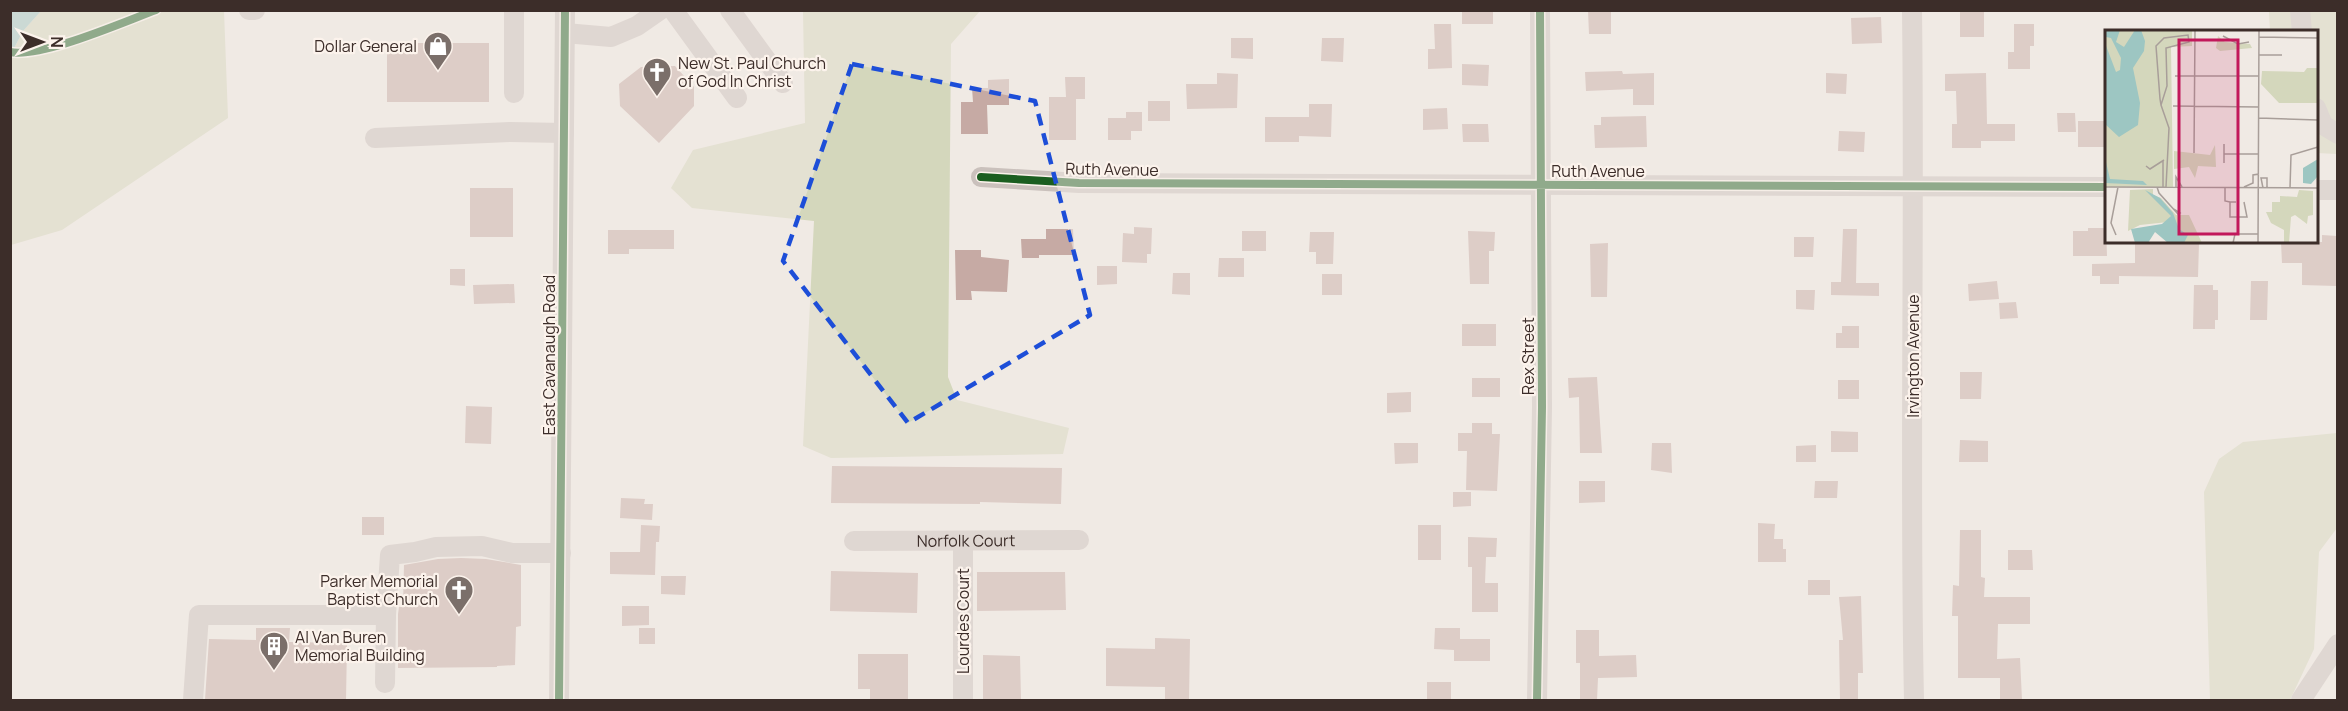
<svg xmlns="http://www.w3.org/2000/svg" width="2348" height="711" viewBox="0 0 2348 711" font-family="Manrope,sans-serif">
<rect width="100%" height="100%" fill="#f0eae4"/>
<path fill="#d4d7bc" d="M41 11H224L228 118 62 230 11 245V54L23 31Z
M803 11H980L951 44 948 377 957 400 1069 428 1063 454 831 458 803 446 814 221 692 208 671 188 693 150 805 123Z
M2269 11H2337V154L2317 153 2316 32 2270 31Z
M2337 433V528L2319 552 2314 649 2290 700H2210L2204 492 2219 459 2243 442Z"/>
<path fill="#9dc6c2" d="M11 10 41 11 23 31 11 54Z"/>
<path fill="#c6aaa4" d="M1462 10H1493V24H1462Z
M1588 10H1611V34H1589Z
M1960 10H1984V37H1960Z
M1881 17 1882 43 1852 44 1851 18Z
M1434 24H1451L1452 68 1428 69V49H1435Z
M2014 24H2034V46H2030V69H2008V52H2014Z
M1231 38H1253V59L1231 58Z
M1322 38H1344L1343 62 1321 61Z
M387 43H489V102H387Z
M1462 64 1489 65 1488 86 1462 85Z
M675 66 694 87V106L659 143 620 106 619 84 641 67Z
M1622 71 1623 74 1654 73V105H1633V89L1586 91 1585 72Z
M1217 73 1238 74 1237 108 1187 109 1186 84H1217Z
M1826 73 1847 74 1846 94 1826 93Z
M1986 73 1987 124H2015V141H1981V148H1952V124H1957L1956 91H1945V74Z
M1065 77H1085V99H1076V140H1049V97H1066Z
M1009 79V105H987L988 134H961V102H973L972 88H988V80Z
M1148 101H1170V121H1148Z
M1309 104H1332L1331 137 1299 136V142H1265V117H1309Z
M1447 108 1448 129 1423 130V109Z
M1126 112H1142V131H1131V140H1108V118H1126Z
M2057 113H2075L2076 132H2058Z
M1646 116 1647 147 1595 148 1594 125H1601V117Z
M2078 121H2106V147H2078Z
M1462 124H1488L1489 142H1463Z
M1839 131 1865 132 1864 152 1838 151Z
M470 188H513V237H470Z
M1134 227 1152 228 1151 254H1147V263L1122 262 1123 233 1134 234Z
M2088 228H2106L2107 256H2073V231H2088Z
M1046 229H1073L1074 255H1039V258H1022L1021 239H1046Z
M1843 229H1857L1856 283H1879V296L1831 295V282H1841Z
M608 230H674V249H629V254H608Z
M1242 231H1266V251H1242Z
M1468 231 1495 232 1494 251H1489V284H1470Z
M1310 232H1334L1333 264H1316V252H1309Z
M2322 235 2337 236V286L2302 285V263H2282L2281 242H2322Z
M1794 237H1814L1813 257H1794Z
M1608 243 1607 297H1591L1590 244Z
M2135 243H2199L2198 277 2119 276V284H2100V276H2092V264L2135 263Z
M955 250H981V257L1009 260 1007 292 971 291 972 300H956Z
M1219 258H1244V277H1218Z
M1097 266H1117V284L1097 285Z
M450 269H465V286L450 285Z
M1173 273H1190V295L1172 294Z
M1322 274H1342V295H1322Z
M1997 281 1999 299 1969 301 1968 284Z
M2251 281H2268L2267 320H2250Z
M514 284 515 303 474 304 473 285Z
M2194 285H2213V290H2218V320H2215V329H2193Z
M1796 290H1815L1814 310 1796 309Z
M2016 302 2018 318 2000 319 1999 303Z
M1462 324H1496V346H1462Z
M1842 326H1859V348H1836V333H1842Z
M1960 372H1982L1981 399H1960Z
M1597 377 1602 453H1580L1579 397 1569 398 1568 378Z
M1472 378H1500V397H1472Z
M1838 380H1859V399H1838Z
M1411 392V412L1387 413V393Z
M466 406 492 407 491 444 465 443Z
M1472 423H1492V434H1500L1497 491 1466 490 1467 451H1458V433H1472Z
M1831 431 1858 432V452H1831Z
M1960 440 1988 441V462H1959Z
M1394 443H1418V463L1395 464Z
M1652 443H1671L1672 473 1651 470Z
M1816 445V462H1796V446Z
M832 466 1062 468 1061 504 980 502V504L831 503Z
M1579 481H1605V502L1579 503Z
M1815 481H1838L1837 498H1814Z
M1453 492H1471V506L1453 507Z
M621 498 645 499 644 504H653L652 520 620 518Z
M362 517H384V535H362Z
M1758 523 1775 524 1774 539H1783V549H1786V562H1758Z
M641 525 660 526 659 542H656L655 575 610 574V552H640Z
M1418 525H1441V560H1418Z
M1960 530H1981V577L1985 578 1984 597H2030V624H1998L1997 659 2020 658 2022 700H2000V678H1958V616H1952L1953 585 1959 586Z
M1468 537 1497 538 1496 557H1486L1485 583H1498V612H1472V567H1468Z
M2008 550H2032L2033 570H2008Z
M461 558 486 559 521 565V626L516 627 515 665 497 666V667L398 668V614L399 607H403L404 565 438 559Z
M831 571 918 573 917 613 830 611Z
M977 572H1065L1066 610 977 611Z
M661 576H686L685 595 661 594Z
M1808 580H1830V595H1808Z
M1861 596 1863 673H1858V700H1840L1839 640H1843L1839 597Z
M622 606H649V625L622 626Z
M256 628H290L289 642 347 643 346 700H205L209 639 256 640Z
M639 628H655V644H639Z
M1435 628H1460V639H1490V661H1454V650L1434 649Z
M1576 630H1599V656L1636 655 1637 677 1598 678 1597 700H1580V663H1576Z
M1155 638 1190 639 1189 700H1165V687L1106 686V648L1155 649Z
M858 654H908V700H870V689H858Z
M983 655 1020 656 1021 700H983Z
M1427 682H1451V700H1427Z"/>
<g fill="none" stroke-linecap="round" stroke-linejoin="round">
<g stroke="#cac1bc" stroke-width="20">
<path d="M249 10H255"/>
<path d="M673 10 737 98"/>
<path d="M730 10 783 83"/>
<path d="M1912 10C1915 241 1909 471 1914 700"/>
<path d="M2300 10 2302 32"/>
<path d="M565 33 611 37 637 26 660 10"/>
<path d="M514 93V10"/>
<path d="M2316 108 2323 125 2338 134"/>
<path d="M375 138 510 132 564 133"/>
<path d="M981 177 1079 183 2106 187"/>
<path d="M2316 190H2338"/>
<path id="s1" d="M854 541 1079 540"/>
<path d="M386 615 390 555 415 552 436 547 482 546 512 553H561"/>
<path d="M193 700 199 615H386L385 683"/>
<path d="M559 700 565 10"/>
<path d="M963 700V541"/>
<path d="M1537 700 1542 407 1540 10"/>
<path d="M2301 700 2338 644"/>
</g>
<g stroke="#fcf3ec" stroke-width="11">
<path id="cycleway" d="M10 52C42 58 123 22 156 10
M981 177 1079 183 2106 187
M559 700 565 10
M1537 700 1542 407 1540 10"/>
</g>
<use href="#cycleway" stroke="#1b5e20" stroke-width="8"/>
</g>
<path d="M0 0H2348V711H0ZM852 64 1035 101 1090 315 908 423 783 261Z" fill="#f0eae4" fill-opacity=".55" fill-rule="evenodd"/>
<path fill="none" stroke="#1d4ed8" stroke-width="4.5" stroke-dasharray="12 8" stroke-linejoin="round" d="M852 64 1035 101 1090 315 908 423 783 261Z"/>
<defs>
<g id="shop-pin" transform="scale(1.5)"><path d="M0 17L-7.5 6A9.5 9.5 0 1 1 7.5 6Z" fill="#7b6f6a" stroke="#fcf3ec"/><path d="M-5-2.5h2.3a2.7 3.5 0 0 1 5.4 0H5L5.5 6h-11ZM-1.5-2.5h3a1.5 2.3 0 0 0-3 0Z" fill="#fff"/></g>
<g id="church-pin" transform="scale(1.5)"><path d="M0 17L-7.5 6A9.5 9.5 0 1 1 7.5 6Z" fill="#7b6f6a" stroke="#fcf3ec"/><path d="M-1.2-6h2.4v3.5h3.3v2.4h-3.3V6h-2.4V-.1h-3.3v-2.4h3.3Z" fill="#fff"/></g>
<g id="building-pin" transform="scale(1.5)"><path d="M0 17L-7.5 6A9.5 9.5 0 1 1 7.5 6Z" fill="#7b6f6a" stroke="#fcf3ec"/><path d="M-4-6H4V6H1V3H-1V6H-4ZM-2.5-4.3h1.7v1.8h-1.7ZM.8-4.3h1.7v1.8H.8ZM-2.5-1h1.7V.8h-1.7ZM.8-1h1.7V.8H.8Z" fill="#fff"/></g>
</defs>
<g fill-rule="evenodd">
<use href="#shop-pin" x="438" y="46"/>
<use href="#church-pin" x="657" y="72"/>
<use href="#church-pin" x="459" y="590"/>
<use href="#building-pin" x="274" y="646"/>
</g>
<g text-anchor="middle" stroke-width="4.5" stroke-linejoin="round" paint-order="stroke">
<g font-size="16" fill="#3c2d29" stroke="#fcf3ec" text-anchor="end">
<text x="417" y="52">Dollar General</text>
<text x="678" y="69" text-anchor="start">New St. Paul Church<tspan x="678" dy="18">of God In Christ</tspan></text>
<text x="438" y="587">Parker Memorial<tspan x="438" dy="18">Baptist Church</tspan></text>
<text x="295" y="643" text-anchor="start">Al Van Buren<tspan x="295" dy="18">Memorial Building</tspan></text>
</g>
<g font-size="16" fill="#3c2d29" stroke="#fcf3ec">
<text transform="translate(1112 169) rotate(1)" y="6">Ruth Avenue</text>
<text x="1598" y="177">Ruth Avenue</text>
<text transform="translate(549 355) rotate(-90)" y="6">East Cavanaugh Road</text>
<text transform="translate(1528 356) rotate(-90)" y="6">Rex Street</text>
<text transform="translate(1913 356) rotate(-90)" y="6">Irvington Avenue</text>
<text dy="6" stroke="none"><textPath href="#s1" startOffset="112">Norfolk Court</textPath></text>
<text transform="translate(963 621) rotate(-90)" y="6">Lourdes Court</text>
</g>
</g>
<g transform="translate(2105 30)">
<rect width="213" height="213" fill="#f0eae4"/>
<path d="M0 0H87V16L66 17 68 157H0ZM113 6 120 12 145 14 147 18 115 21 111 18ZM202 38H213V73H174L156 54 157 41 199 42ZM110 115 111 137 93 136 90 148 84 137 69 139V121L105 125ZM48 159V165L56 168 71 185H84L97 213H79L77 202 63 192 35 195 23 201 25 160ZM194 160 208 161V185L203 186 202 194 190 185 186 187 184 213H179V200L166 193 161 182H167V172H175V166L192 167Z" fill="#d4d7bc"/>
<path d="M0 0H15L11 12 19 17 30 0H36L40 11 39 21 28 38 35 73 33 95 14 107 0 94V13L11 42 15 40 16 28 6 8 1 7 0 11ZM0 128 5 149 38 151 42 155 0 153ZM213 129V146L206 154 198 153V138ZM40 160 55 168 68 183 74 199 83 205 79 213H63L50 202 43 213H30L26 199 57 194 66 186Z" fill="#9dc6c2"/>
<path fill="none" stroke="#a89e99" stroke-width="1.5" d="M118 6 133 14 144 12M154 7 213 8M154 25H177M70 46H154M56 75 62 56 61 18 84 12 83 5 59 8 51 16 55 69 56 75 64 98 61 157M68 76 154 77M154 88 213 90M119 114V133M89 123 90 0M119 124H154M41 136 45 139 59 130M0 157 213 158M52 157 54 163 73 184 75 183 69 179M58 157V131M71 157V147L77 157M120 157V171L125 172M139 157 148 153V145L154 144M158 158 156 148H162V158M185 158 186 125 213 117M131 172H125V187H142L139 172M11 205 6 193 13 157M128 213 130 204H153M153 213 154 0"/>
<path fill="#c2185b" fill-opacity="0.15" stroke="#c2185b" stroke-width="3" d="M74 10H133V204H74Z"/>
<rect width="213" height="213" fill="none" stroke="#3c2d29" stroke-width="3"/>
</g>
<rect width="2348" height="711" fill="none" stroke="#3c2d29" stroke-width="24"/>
<g transform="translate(42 42) rotate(90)" stroke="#fcf3ec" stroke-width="4.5" paint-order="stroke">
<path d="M0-4.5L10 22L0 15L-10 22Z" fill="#3c2d29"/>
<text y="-9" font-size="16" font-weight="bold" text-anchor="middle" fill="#3c2d29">N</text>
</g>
</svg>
